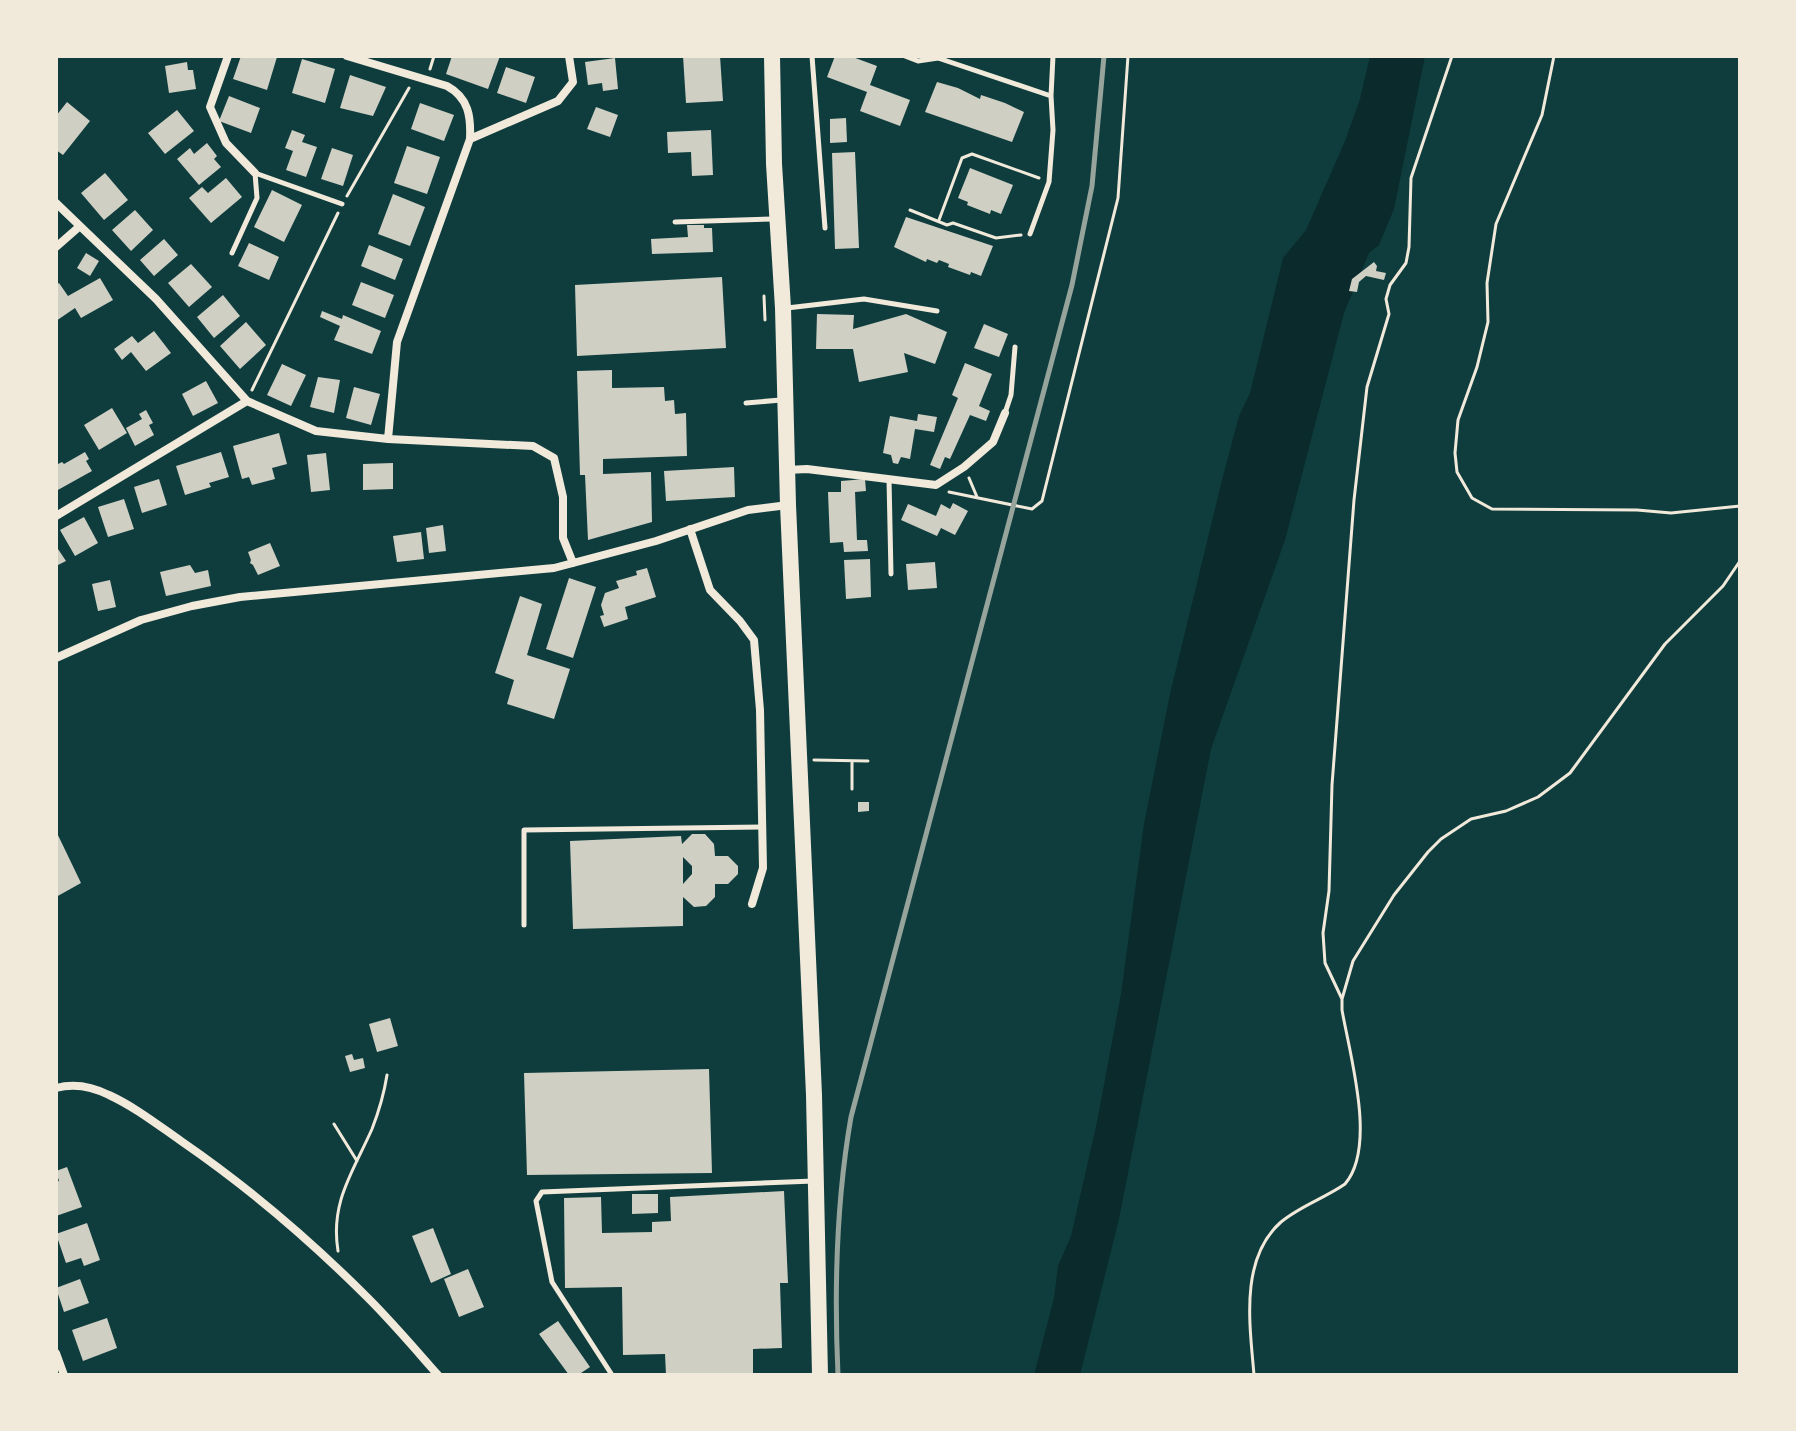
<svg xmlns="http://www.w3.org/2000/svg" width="1796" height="1431" viewBox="0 0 1796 1431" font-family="Figtree,sans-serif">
<rect width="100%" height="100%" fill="#0f3d3e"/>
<path fill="#0a2a2b" d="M1370 56H1425L1394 209 1379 245 1369 253 1344 313 1285 540 1211 749 1119 1219 1080 1375H1034L1054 1298 1058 1266 1071 1236 1097 1122 1121 994 1144 824 1170 694 1221 484 1239 416 1250 393 1283 258 1306 230 1345 141 1360 99Z"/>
<path fill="#cfcfc3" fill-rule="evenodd" d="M241 56 277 57 267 90 233 79Z
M452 56H500L488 89 446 74Z
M683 56H720L723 101 686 103Z
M835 56H850L877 66 870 85 910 100 900 126 860 111 867 92 827 77Z
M615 58 618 89 603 91 602 83 588 85 585 62Z
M302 59 335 69 325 103 292 93Z
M187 62 188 70H193L196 89 169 93 165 66Z
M506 67 535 77 526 103 497 93Z
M350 75 386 87 373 116 340 108Z
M937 82 958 88 980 99 981 95 1005 103 1024 112 1012 142 925 112Z
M229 96 260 108 251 133 219 121Z
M67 102 90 121 63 155 56 150V116Z
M420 103 454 115 444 141 411 129Z
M596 107 618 115 610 137 587 129Z
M177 110 194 131 165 154 148 133Z
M846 118 847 142 830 143V119Z
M292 130 305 135 302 142 317 147 306 177 286 170 293 151 285 148Z
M711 130 713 175 692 176 691 152 668 153 667 132Z
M207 143 217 156 214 159 221 167 199 185 177 159 190 148 194 154Z
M407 146 440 157 427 194 394 183Z
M332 148 353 155 343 186 321 179Z
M855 152 859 248 835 249 832 153Z
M970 168 1013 185 1001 214 991 210 990 214 967 205 968 202 958 198Z
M105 173 128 200 104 220 81 193Z
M226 178 242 197 211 223 189 198 202 187 208 193Z
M272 190 302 205 284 242 254 227Z
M393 194 425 207 410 246 378 234Z
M135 210 153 230 131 251 112 230Z
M906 217 993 246 981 276 971 272 970 275 948 267 949 264 939 260 937 263 927 259 926 262 894 247Z
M687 225H704V228H712L713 252 652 254 651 239 688 237Z
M164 239 178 255 154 276 140 260Z
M249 243 279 257 269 280 238 266Z
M369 245 403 259 395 280 361 266Z
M86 253 99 261 90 276 77 268Z
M1374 262 1377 266 1376 271 1386 273 1384 280 1366 276 1359 282 1357 292 1349 291 1352 279Z
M191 264 212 287 189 307 168 283Z
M722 277 726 348 577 356 575 285Z
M100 278 113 300 81 318 75 308 56 321V285L59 283 68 296Z
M361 282 394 295 385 318 352 305Z
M223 295 240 316 214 338 197 317Z
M322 311 342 319 343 315 381 331 372 354 334 340 340 326 320 317Z
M817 314 854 315 853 329 906 314 947 332 935 364 904 353 908 372 859 382 853 349H816Z
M246 322 266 345 240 369 220 346Z
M984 324 1008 334 999 357 974 348Z
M154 331 171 353 146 371 131 352 122 360 114 349 132 336 138 343Z
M965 363 992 374 979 406 990 411 986 421 970 415 950 459 945 457 940 469 930 465 958 398 952 395Z
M282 364 306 375 291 406 267 395Z
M612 370V388L664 387 665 401 674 400 675 414 686 413 687 456 603 459V474L651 472 652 522 588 540 585 475H580L577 371Z
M318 377 340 380 334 413 310 407Z
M206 381 218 403 193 416 182 394Z
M354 387 380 394 371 425 346 418Z
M112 408 127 433 99 450 84 425Z
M146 410 153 423 149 425 154 435 135 446 126 428 142 419 139 414Z
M918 414 937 417 934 432 915 429 910 459 901 457 898 464 893 463 891 455 883 453 890 416 917 421Z
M279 433 287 464 272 468 275 479 252 485 249 477 242 479 233 446Z
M85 452 89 459 86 461 92 471 56 491V465L62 462 64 464Z
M221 452 229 477 209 483 211 487 185 495 176 466Z
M326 453 330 490 311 492 307 455Z
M393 463V489L363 490V464Z
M734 467 735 497 666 501 664 471Z
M159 479 167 505 142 513 134 487Z
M865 479 866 491 855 492 857 540H867L868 551 844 552 843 542 830 543 828 492H841V481Z
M124 499 134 529 108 537 98 507Z
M953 503 968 511 955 535 941 528 937 536 901 520 908 504 936 516 941 504 950 509Z
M84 517 98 543 75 556 60 530Z
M443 525 446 551 429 553 426 528Z
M421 532 424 559 397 562 393 536Z
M270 543 280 566 258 575 253 565 250 563 251 560 248 552Z
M56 546 66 561 56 566Z
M870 559 871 597 846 599 844 560Z
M935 562 937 588 908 590 906 564Z
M190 565 195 573 208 570 211 586 166 596 160 572Z
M647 568 656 597 625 607 628 619 604 627 600 616 604 615 601 605 605 593 619 588 616 581 637 575 636 571Z
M569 578 596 587 573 658 546 649Z
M110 580 116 607 98 611 92 584Z
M520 596 542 604 527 655 570 669 554 719 507 704 514 680 495 673Z
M858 802H869V811L858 812Z
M56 831 81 883 56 897Z
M692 834H705L714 844 715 856H728L738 866V874L728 884H715V897L706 906 694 907 683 897V926L573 929 570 841 681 836 682 844ZM683 857 692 866V874L683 884Z
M390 1018 398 1046 377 1052 369 1024Z
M352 1054 354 1060 363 1058 365 1068 350 1072 345 1056Z
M709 1069 712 1173 527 1175 524 1073Z
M67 1167 82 1207 56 1216V1182L59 1181 56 1171Z
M784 1191 788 1283H780L782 1348 753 1349V1375H666L665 1354 623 1355 622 1287 565 1288 564 1198 601 1197 602 1233 652 1232V1222L671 1221 670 1197Z
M632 1194H658V1213L632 1214Z
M87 1223 100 1260 84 1266 81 1258 66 1263 56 1234Z
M433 1228 451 1274 431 1283 412 1236Z
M468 1269 484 1307 459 1317 444 1279Z
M80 1279 89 1303 64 1312 56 1288Z
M107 1318 117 1348 83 1361 72 1330Z
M558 1321 590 1367 578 1375H569L539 1334Z"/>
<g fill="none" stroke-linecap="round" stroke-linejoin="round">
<path stroke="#f1e9da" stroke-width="3" d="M1554 56 1542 115 1496 224 1487 283 1488 322 1477 367 1458 420 1455 453 1457 472 1472 498 1492 509 1637 510 1671 513 1740 506
M430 69 434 56
M347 196 409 88
M910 210 947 225 953 223 996 238 1021 235
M939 220 962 158 972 154 1039 178
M764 296 765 320
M252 390 338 213
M969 478 977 497
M949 492 1032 509 1042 501 1118 198 1128 56
M814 760 868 761
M852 761V789
M1342 999 1325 963 1323 933 1329 891 1332 785 1354 500 1367 387 1389 314 1386 299 1390 285 1406 263 1409 247 1411 178 1452 56
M334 1124 357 1161
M338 1251C330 1202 353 1172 372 1129 379 1111 384 1094 387 1075
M1254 1375C1250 1326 1239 1259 1281 1222 1300 1206 1325 1198 1345 1184 1377 1147 1350 1056 1342 1010V999L1353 961 1394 895 1428 852 1441 839 1471 819 1506 811 1538 797 1570 773 1665 644 1723 586 1740 561"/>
<path stroke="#f1e9da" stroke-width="5" d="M812 56 825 228
M905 56 918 61 938 58 1051 96 1053 130 1049 182 1030 234
M1051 96 1053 56
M675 222 774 219
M232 253 257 198 255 173 342 204
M787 308 864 299 937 311
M746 403 781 400
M1005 413 1011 395 1015 347
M889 479 891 574
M524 925V830L762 827
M612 1375 552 1282 536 1201 542 1192 814 1181"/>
<path stroke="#f1e9da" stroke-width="8" d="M228 56 210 107 226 143 255 173
M347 56 447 86C469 98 471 117 470 139L397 342 388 439
M470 139 558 101 573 82 569 56
M56 203 156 299 247 401 316 431 388 439 533 446 554 458 563 497V538L573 563
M56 247 80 226
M787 470 807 469 936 485 964 467 993 442 1005 413
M56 516 247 401
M690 529 710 590 740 621 754 640 760 710 763 868 752 904
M56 658 141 620 192 606 240 597 554 568 656 541 748 510 788 505
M56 1088C74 1083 93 1087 109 1095 135 1107 158 1125 181 1141 248 1187 311 1241 368 1298 393 1323 415 1349 438 1375
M56 1353 64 1375"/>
<path stroke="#f1e9da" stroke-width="16" d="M772 56 774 164 783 308 788 505 814 1095 820 1375"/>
<path stroke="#97a49c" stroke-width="5" d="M838 1375C834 1288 836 1203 851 1117L1072 285 1092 186 1104 56"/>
</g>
<rect width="1796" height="1431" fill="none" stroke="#f1e9da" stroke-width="116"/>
</svg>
